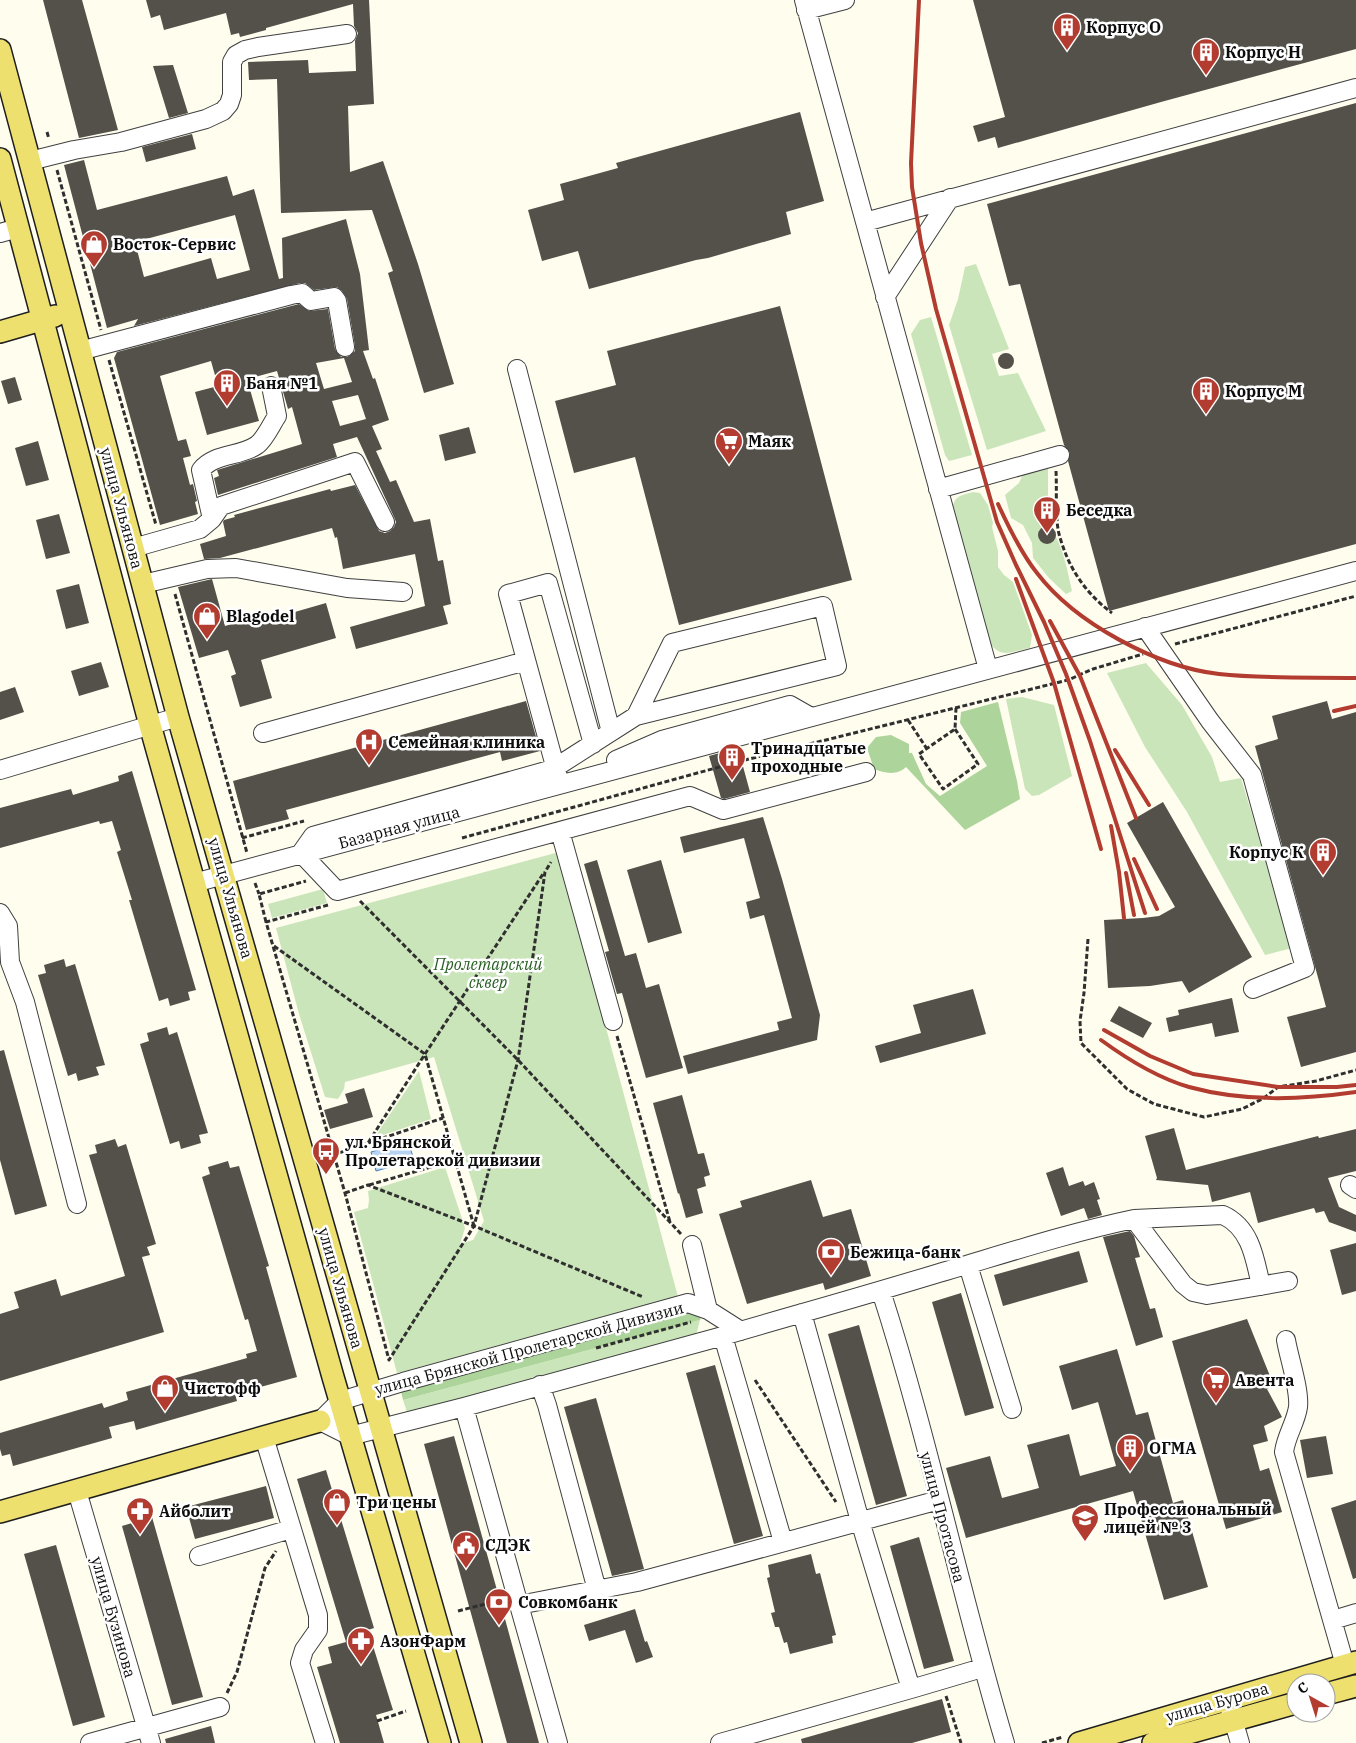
<svg xmlns="http://www.w3.org/2000/svg" width="1356" height="1743" viewBox="0 0 1356 1743" font-family="'IBM Plex Serif',serif">
<rect width="100%" height="100%" fill="#fefdee"/>
<path fill="#cbe5ba" d="M976 264 1009 349 992 354 999 376 1018 373 1046 431 987 450 949 325 958 299 965 267Z
M931 317 972 455 949 461 945 455 911 334 920 320Z
M1048 465V507L1054 518 1050 527C1063 545 1067 569 1072 591L1066 594 1049 578 1033 558 1032 543 1023 525 1011 518 1005 495 1019 483 1024 472Z
M973 492 980 493 988 505 993 523 992 527 998 551V567L1004 575 1013 582 1032 635 1030 648C1008 652 1002 660 987 640L952 513C953 497 958 496 973 492Z
M1146 663 1182 705 1212 757 1220 782 1241 778 1292 948 1265 955 1187 812 1145 747 1107 673Z
M1022 697 1054 705 1072 776 1039 795 1032 796 1025 789 1006 699Z
M559 852 678 1297 397 1373 354 1212 368 1208 369 1200 368 1191 445 1167 465 1228 460 1244 473 1240 484 1221 434 1057 345 1082 344 1089 338 1099 325 1097 299 1014 276 928Z
M323 889 327 903 272 918 268 904Z
M419 1071 431 1119 374 1138Z
M700 1320 695 1339 408 1415 403 1400Z"/>
<path fill="#add59b" d="M998 702 1017 781 1020 799 965 830 906 767C897 776 884 773 874 769L867 748 876 737 891 735 909 744V753H912L926 784 940 796 987 766 960 723 961 712Z
M688 1309 702 1313 700 1320 403 1400 400 1387Z"/>
<path fill="#b6d3f1" stroke="#437ec2" d="M408 1141 414 1160 376 1171 371 1152Z"/>
<path fill="#54504a" fill-rule="evenodd" d="M43 0H82L118 130 79 138Z
M146 0H369L374 104 348 106 350 172 383 161 418 264 454 384 424 393 388 273 393 271 372 210 281 213 277 79 249 80 248 62 308 60 309 73 356 71 355 41 358 33 354 26 353 4 266 28V30L240 37 239 33 231 35 226 13 164 30 160 15 151 18Z
M973 0H1356V49L1161 102 998 148 995 137 978 142 973 126 1005 117Z
M173 65 188 113 169 118 153 66Z
M1356 103V544L1109 611 1068 461 1070 453 1064 445 1020 284 1009 286 987 204Z
M800 112 824 201 786 212 791 234 708 258 696 260 589 289 578 251 542 261 528 210 564 200 560 184 618 168 616 163Z
M192 134 196 149 146 162 142 147Z
M84 160 97 210 227 176 233 196 254 189 279 279 283 278 282 238 346 219 360 274 369 350 363 351 373 379 375 378 389 420 372 426 382 449 376 451 390 482 396 480 414 522 430 519 438 561 443 560 451 604 443 606 448 624 356 649 350 627 425 606 415 554 343 569 337 537 335 538 332 528 220 558 204 559 200 544 226 536 223 522 224 520 235 517 234 515 330 489 331 491 355 485 379 531 385 533 390 531 394 527 396 522 394 517 357 437 333 444 337 457 218 495 214 478 219 476 217 470 302 444 292 407 288 409 277 371 247 379 259 421 207 435 195 392 218 386 211 361 160 376 178 441 186 439 191 456 183 458 190 485 193 484 197 501 195 502 198 514 160 525 114 358 117 352 299 304 309 311 328 309 335 349 341 357H347L355 351V346L347 299 342 291 337 287 314 290 305 283H300L134 326 138 319 107 328 64 165ZM235 215 250 270 217 279 211 258 144 277 135 242ZM344 358 352 382 324 389 316 363ZM358 395 366 419 340 426 332 401Z
M780 306 852 580 679 625 635 457 574 473 555 401 616 385 607 351Z
M998 361a8 8 0 1 1 16 0a8 8 0 1 1-16 0Z
M15 377 22 400 8 404 1 381Z
M469 427 476 453 445 461 439 435Z
M38 441 49 480 26 486 15 448Z
M59 514 70 553 46 559 36 520Z
M1038 535a9 9 0 1 1 18 0a9 9 0 1 1-18 0Z
M212 579 225 626 248 619 250 625 326 603 336 638 261 660 272 698 240 707 231 676 236 674 228 650 199 658 178 587Z
M79 584 89 623 66 629 56 590Z
M101 662 109 687 79 696 71 671Z
M15 687 24 712 0 720V692Z
M526 701 540 751 502 761 500 752 286 810 289 819 246 830 233 781Z
M1327 701 1332 719 1356 712V1052L1301 1067 1287 1017 1326 1007 1255 746 1278 739 1272 716Z
M738 748 750 792 724 799 721 798 709 756Z
M132 771 196 990 188 992 190 1000 170 1006 168 998 159 1001 129 900H132L117 852 121 850 112 821 100 824 99 821 0 848V808L71 789 73 795 119 781 118 776Z
M1163 802 1252 957 1189 993 1182 981 1150 986 1108 988 1104 920 1143 918 1159 916 1175 907 1127 823Z
M763 817 782 879 820 1015 817 1040 688 1074 683 1056 779 1030 777 1022 792 1018 764 915 750 919 746 902 760 898 744 838 684 853 680 837Z
M597 860 625 956 636 953 646 988 659 984 683 1068 646 1078 622 993 617 994 605 952 609 951 584 864Z
M661 860 682 933 648 943 627 870Z
M64 959 66 967 75 964 105 1065 96 1067 99 1075 78 1081 76 1073 68 1076 38 975 46 973 44 965Z
M973 989 986 1034 880 1063 875 1046 921 1033 913 1005Z
M1232 998 1239 1032 1215 1037 1212 1023 1169 1032 1166 1018 1179 1015 1178 1010Z
M1119 1006 1152 1023 1143 1038 1110 1021Z
M167 1027 169 1035 177 1032 208 1133 199 1135 201 1143 181 1149 179 1141 170 1144 140 1044 149 1041 147 1033Z
M4 1050 47 1206 15 1215 0 1160V1051Z
M364 1088 373 1117 330 1129 324 1110 348 1103 345 1094Z
M682 1095 698 1154 704 1153 710 1175 704 1177 706 1186 697 1189 703 1213 686 1218 679 1193 678 1194 653 1103Z
M1174 1128 1186 1170 1318 1136 1319 1138 1356 1129V1171L1328 1178 1339 1207 1356 1215V1232L1329 1222 1324 1211 1316 1213 1314 1208 1258 1223 1250 1192 1212 1202 1208 1185 1156 1180 1157 1178 1145 1136Z
M115 1139 118 1147 126 1144 156 1244 147 1247 150 1255 142 1257 164 1332 0 1381V1314L19 1308 14 1292 56 1279 61 1296 125 1276 89 1155 97 1153 95 1145Z
M228 1161 230 1168 239 1166 269 1266 266 1267 297 1377 235 1394 237 1401 136 1430 134 1421 109 1427 112 1438 13 1466 10 1454 2 1456 0 1449V1433L102 1403 104 1408 128 1400 126 1392 247 1358 246 1354 257 1351 248 1319 245 1320 202 1177 210 1174 208 1167Z
M1063 1167 1069 1186 1083 1181 1085 1186 1094 1182 1100 1199 1097 1200 1102 1215 1088 1219 1084 1208 1061 1216 1046 1173Z
M811 1180 823 1217 851 1209 871 1276 825 1290 823 1283 747 1304 719 1214 742 1207 740 1201Z
M1130 1231 1134 1236 1140 1257 1135 1258 1150 1309 1155 1308 1163 1337 1136 1346 1103 1237Z
M1356 1243V1291L1342 1295 1330 1250Z
M1079 1251 1088 1282 1003 1306 994 1275Z
M961 1293 994 1408 965 1416 932 1302Z
M1247 1319 1274 1386 1267 1389 1282 1417 1264 1426 1268 1441 1253 1445 1260 1471 1269 1468 1282 1512 1226 1529 1172 1341Z
M859 1325 907 1496 876 1505 828 1334Z
M1117 1349 1136 1415 1148 1412 1173 1503 1183 1500 1208 1587 1164 1600 1133 1491 966 1538 946 1468 990 1456 1002 1498 1039 1488 1027 1445 1069 1434 1080 1476 1116 1466 1098 1402 1072 1410 1059 1366Z
M715 1365 763 1536 734 1544 686 1373Z
M596 1398 644 1569 612 1576 564 1407Z
M454 1436 502 1608 539 1743H507L424 1444Z
M1326 1436 1333 1474 1307 1478 1300 1440Z
M326 1470 374 1628 368 1630 393 1710 376 1715 384 1743H340L317 1667 332 1663 328 1647 346 1642 297 1479Z
M266 1486 274 1518 195 1539 186 1507Z
M1356 1500V1578L1353 1579 1331 1508Z
M152 1517 203 1697 172 1705 122 1526Z
M919 1537 954 1661 924 1669 890 1546Z
M56 1545 105 1717 73 1726 24 1554Z
M811 1554 816 1574 820 1573 836 1635 832 1636 833 1643 790 1654 787 1642 784 1643 779 1627H775L771 1613 775 1612 767 1578 770 1577 768 1565Z
M635 1609 645 1642 647 1641 653 1657 636 1663 625 1630 589 1641 584 1625Z
M942 1699 951 1732 912 1743H802L801 1739Z
M211 1726 215 1743H166L165 1739Z"/>
<g fill="none" stroke-linecap="round" stroke-linejoin="round">
<g stroke="#404040" stroke-width="20">
<path id="minor" d="M804 0 988 669
M806 10 845 0
M30 161 74 150 121 142 206 119 223 111 229 104 232 95V62L236 55 245 50 258 47 347 34
M865 222 1356 88
M0 233 18 228
M885 297 950 198
M80 351 291 295 302 293 311 301 334 297 337 301 345 347
M517 369 611 732
M938 489 1060 455
M212 519 201 470C214 453 240 457 257 445 265 439 271 425 277 416L271 386
M133 548 200 529 212 519 221 506 355 462 385 522
M143 584 207 569 236 568 347 588 403 592
M1145 627 1210 721 1252 775 1305 968 1253 989
M636 716 837 666 823 606 672 643 636 716 553 769 313 836 301 853 337 891 690 796 723 810 866 772
M263 733 526 661
M616 760 662 740 790 705 811 717
M0 770 178 717
M558 777 508 594 548 583 593 744
M560 831 613 1021
M194 883 1356 571
M0 913 8 926 10 962 25 1002 77 1204
M1350 1185 1356 1189
M1134 1219 1223 1215C1251 1228 1255 1259 1261 1286
M692 1245 708 1310
M968 1265 1012 1409
M881 1291C929 1440 960 1593 1005 1743
M802 1313 860 1521 911 1689 982 1668
M741 1331 708 1310 688 1303 403 1382 340 1401 320 1421 350 1436 464 1407 723 1336C795 1315 867 1295 939 1273 1004 1254 1068 1233 1134 1219L1183 1284 1193 1292 1207 1295 1288 1281
M723 1336 783 1542
M1286 1340C1289 1358 1300 1390 1298 1407 1296 1422 1286 1436 1284 1452L1345 1665
M540 1385 547 1405 597 1590
M464 1407 519 1605 637 1582 939 1500
M264 1437 318 1615V1630L304 1650 300 1663 325 1743
M77 1491 151 1743
M199 1556 291 1529
M519 1605 558 1743
M1333 1620 1356 1613
M1230 1709 1240 1743
M90 1743 220 1707
M720 1743 911 1689"/>
</g>
<g stroke="#1e1e1e" stroke-width="24">
<path id="major" d="M0 50 178 717 471 1743
M0 159 150 725 333 1377 440 1743
M0 332 55 316
M0 1512 320 1421
M1326 1694 1356 1686
M1079 1743 1356 1662
M1153 1743 1296 1703"/>
</g>
<path stroke="#2f2f2f" stroke-width="3" stroke-dasharray="5 2.5" stroke-linecap="butt" d="M47 132 49 139
M57 170 101 330
M109 360 156 525
M1056 471C1057 488 1055 518 1059 534 1068 567 1084 592 1112 613
M175 594 247 853
M1175 644 1356 596
M908 720 927 749
M955 729 978 764 943 789 919 754 955 729 956 708
M242 838 304 821
M462 838 741 761 1068 680 1093 669 1143 654
M255 883 259 894
M360 901 518 1060 682 1235
M328 905 266 922 345 1193 389 1360 474 1226 518 1060 545 872 551 862
M266 922 259 894 306 881
M1088 939 1084 993 1080 1021 1081 1043 1127 1089 1154 1104 1204 1117 1242 1109 1264 1098 1278 1087 1316 1081 1356 1070
M274 946 425 1054 474 1226
M617 1036 670 1222
M368 1143 443 1118
M333 1155 368 1143 425 1054 543 874
M369 1185 455 1160
M345 1193 368 1185 474 1226 643 1297
M596 1348 691 1322
M755 1380 836 1502
M458 1611 501 1600
M227 1693 237 1672 265 1568 276 1551
M946 1696 961 1743
M377 1721 406 1711
M1042 1743 1063 1737"/>
<use href="#minor" stroke="#fff" stroke-width="18"/>
<use href="#major" stroke="#eee06e" stroke-width="21"/>
<path stroke="#b23c30" stroke-width="4" d="M919 0 911 163 912 187 921 243 936 309 997 522 1016 565 1044 622 1066 674 1090 741 1145 913
M998 504C1009 528 1021 553 1037 573 1075 623 1157 667 1219 674 1264 679 1311 677 1356 678
M1016 579 1054 683 1101 849
M1050 621 1080 676 1136 818
M1334 711 1356 706
M1115 750 1149 805
M1111 826 1119 872 1124 918
M1134 859 1157 909
M1126 873 1134 915
M1104 1030 1150 1056 1193 1074 1278 1087H1337L1356 1085
M1101 1040C1127 1059 1158 1078 1189 1087 1244 1102 1300 1100 1356 1092"/>
</g>
<defs>
<g id="building-pin" transform="scale(1.4375)"><path d="M0 17L-7.5 6A9.5 9.5 0 1 1 7.5 6Z" fill="#b23c30" stroke="#fff"/><path d="M-4-6H4V6H1V3H-1V6H-4ZM-2.5-4.3h1.7v1.8h-1.7ZM.8-4.3h1.7v1.8H.8ZM-2.5-1h1.7V.8h-1.7ZM.8-1h1.7V.8H.8Z" fill="#fff"/></g>
<g id="shop-pin" transform="scale(1.4375)"><path d="M0 17L-7.5 6A9.5 9.5 0 1 1 7.5 6Z" fill="#b23c30" stroke="#fff"/><path d="M-5-2.5h2.3a2.7 3.5 0 0 1 5.4 0H5L5.5 6h-11ZM-1.5-2.5h3a1.5 2.3 0 0 0-3 0Z" fill="#fff"/></g>
<g id="supermarket-pin" transform="scale(1.4375)"><path d="M0 17L-7.5 6A9.5 9.5 0 1 1 7.5 6Z" fill="#b23c30" stroke="#fff"/><path d="M-6-5.5h2.5l.6 2H6L4.5 2H-2.5L-4.4-4H-6ZM-1.5 3.2a1.3 1.3 0 1 0 .1 0ZM3 3.2a1.3 1.3 0 1 0 .1 0Z" fill="#fff"/></g>
<g id="hospital-pin" transform="scale(1.4375)"><path d="M0 17L-7.5 6A9.5 9.5 0 1 1 7.5 6Z" fill="#b23c30" stroke="#fff"/><path d="M-5-5h3v3.5h4V-5h3V5h-3V1.5h-4V5h-3Z" fill="#fff"/></g>
<g id="bus-pin" transform="scale(1.4375)"><path d="M0 17L-7.5 6A9.5 9.5 0 1 1 7.5 6Z" fill="#b23c30" stroke="#fff"/><path d="M-5-6H5V4H4V6H2V4H-2V6H-4V4H-5ZM-3.5-4V0h7V-4ZM-3.5 1.2v1.5H-2V1.2ZM2 1.2v1.5H3.5V1.2Z" fill="#fff"/></g>
<g id="bank-pin" transform="scale(1.4375)"><path d="M0 17L-7.5 6A9.5 9.5 0 1 1 7.5 6Z" fill="#b23c30" stroke="#fff"/><path d="M-6-4H6V4H-6ZM0-2.3a2.3 2.3 0 1 0 0 4.6a2.3 2.3 0 1 0 0-4.6Z" fill="#fff"/></g>
<g id="pharmacy-pin" transform="scale(1.4375)"><path d="M0 17L-7.5 6A9.5 9.5 0 1 1 7.5 6Z" fill="#b23c30" stroke="#fff"/><path d="M-2-6h4v4h4v4h-4v4h-4v-4h-4v-4h4Z" fill="#fff"/></g>
<g id="university-pin" transform="scale(1.4375)"><path d="M0 17L-7.5 6A9.5 9.5 0 1 1 7.5 6Z" fill="#b23c30" stroke="#fff"/><path d="M0-5L7-2L0 1L-7-2ZM-4 1L0 2.5L4 1V4Q0 6-4 4Z" fill="#fff"/></g>
<g id="civic-pin" transform="scale(1.4375)"><path d="M0 17L-7.5 6A9.5 9.5 0 1 1 7.5 6Z" fill="#b23c30" stroke="#fff"/><path d="M-.6-6.5H3V-4.5H.6V-3L4-1V1h2V6H-6V1h2V-1L-.6-3ZM-1.2 2.5V6h2.4V2.5Z" fill="#fff"/></g>
</defs>
<g fill-rule="evenodd">
<use href="#building-pin" x="1067" y="27"/>
<use href="#building-pin" x="1206" y="52"/>
<use href="#shop-pin" x="94" y="244"/>
<use href="#building-pin" x="227" y="383"/>
<use href="#building-pin" x="1206" y="391"/>
<use href="#supermarket-pin" x="729" y="441"/>
<use href="#building-pin" x="1047" y="510"/>
<use href="#shop-pin" x="207" y="616"/>
<use href="#hospital-pin" x="369" y="742"/>
<use href="#building-pin" x="732" y="757"/>
<use href="#building-pin" x="1323" y="852"/>
<use href="#bus-pin" x="326" y="1151"/>
<use href="#bank-pin" x="831" y="1252"/>
<use href="#supermarket-pin" x="1216" y="1380"/>
<use href="#shop-pin" x="165" y="1388"/>
<use href="#building-pin" x="1130" y="1448"/>
<use href="#shop-pin" x="337" y="1502"/>
<use href="#pharmacy-pin" x="140" y="1511"/>
<use href="#university-pin" x="1085" y="1518"/>
<use href="#civic-pin" x="466" y="1545"/>
<use href="#bank-pin" x="499" y="1602"/>
<use href="#pharmacy-pin" x="361" y="1641"/>
</g>
<g text-anchor="middle" stroke-width="5" stroke-linejoin="round" paint-order="stroke">
<g font-size="16" font-weight="bold" fill="#0d0d0d" stroke="#fff" text-anchor="start">
<text x="1086" y="33">Корпус О</text>
<text x="1225" y="58">Корпус Н</text>
<text x="113" y="250">Восток-Сервис</text>
<text x="246" y="389">Баня №1</text>
<text x="1225" y="397">Корпус М</text>
<text x="748" y="447">Маяк</text>
<text x="1066" y="516">Беседка</text>
<text x="226" y="622">Blagodel</text>
<text x="388" y="748">Семейная клиника</text>
<text x="751" y="754">Тринадцатые<tspan x="751" dy="18">проходные</tspan></text>
<text x="1304" y="858" text-anchor="end">Корпус К</text>
<text x="345" y="1148">ул. Брянской<tspan x="345" dy="18">Пролетарской дивизии</tspan></text>
<text x="850" y="1258">Бежица-банк</text>
<text x="1235" y="1386">Авента</text>
<text x="184" y="1394">Чистофф</text>
<text x="1149" y="1454">ОГМА</text>
<text x="356" y="1508">Три цены</text>
<text x="1104" y="1515">Профессиональный<tspan x="1104" dy="18">лицей № 3</tspan></text>
<text x="159" y="1517">Айболит</text>
<text x="485" y="1551">СДЭК</text>
<text x="518" y="1608">Совкомбанк</text>
<text x="380" y="1647">АзонФарм</text>
</g>
<g font-size="16" fill="#0d0d0d" stroke="#fff">
<text transform="translate(122 508) rotate(75)" y="6">улица Ульянова</text>
<text transform="translate(399 827) rotate(-15)" y="6">Базарная улица</text>
<text transform="translate(231 898) rotate(74)" y="6">улица Ульянова</text>
<text transform="translate(341 1288) rotate(74)" y="6">улица Ульянова</text>
<text transform="translate(529 1348) rotate(-15)" y="6">улица Брянской Пролетарской Дивизии</text>
<text transform="translate(943 1517) rotate(75)" y="6">улица Протасова</text>
<text transform="translate(114 1617) rotate(74)" y="6">улица Бузинова</text>
<text transform="translate(1217 1702) rotate(-16)" y="6">улица Бурова</text>
</g>
<g font-size="16" font-style="italic" fill="#275f22" stroke="#fff">
<text x="488" y="970">Пролетарский<tspan x="488" dy="18">сквер</tspan></text>
</g>
</g>
<g transform="translate(1311 1698) rotate(321)"><circle r="24" fill="#ffffff" stroke="#9e9e9e"/>
<path d="M0-4L9 19L0 12L-9 19Z" fill="#b23c30"/>
<text y="-8" font-size="14" font-weight="bold" text-anchor="middle" fill="#0d0d0d">С</text>
</g>
</svg>
